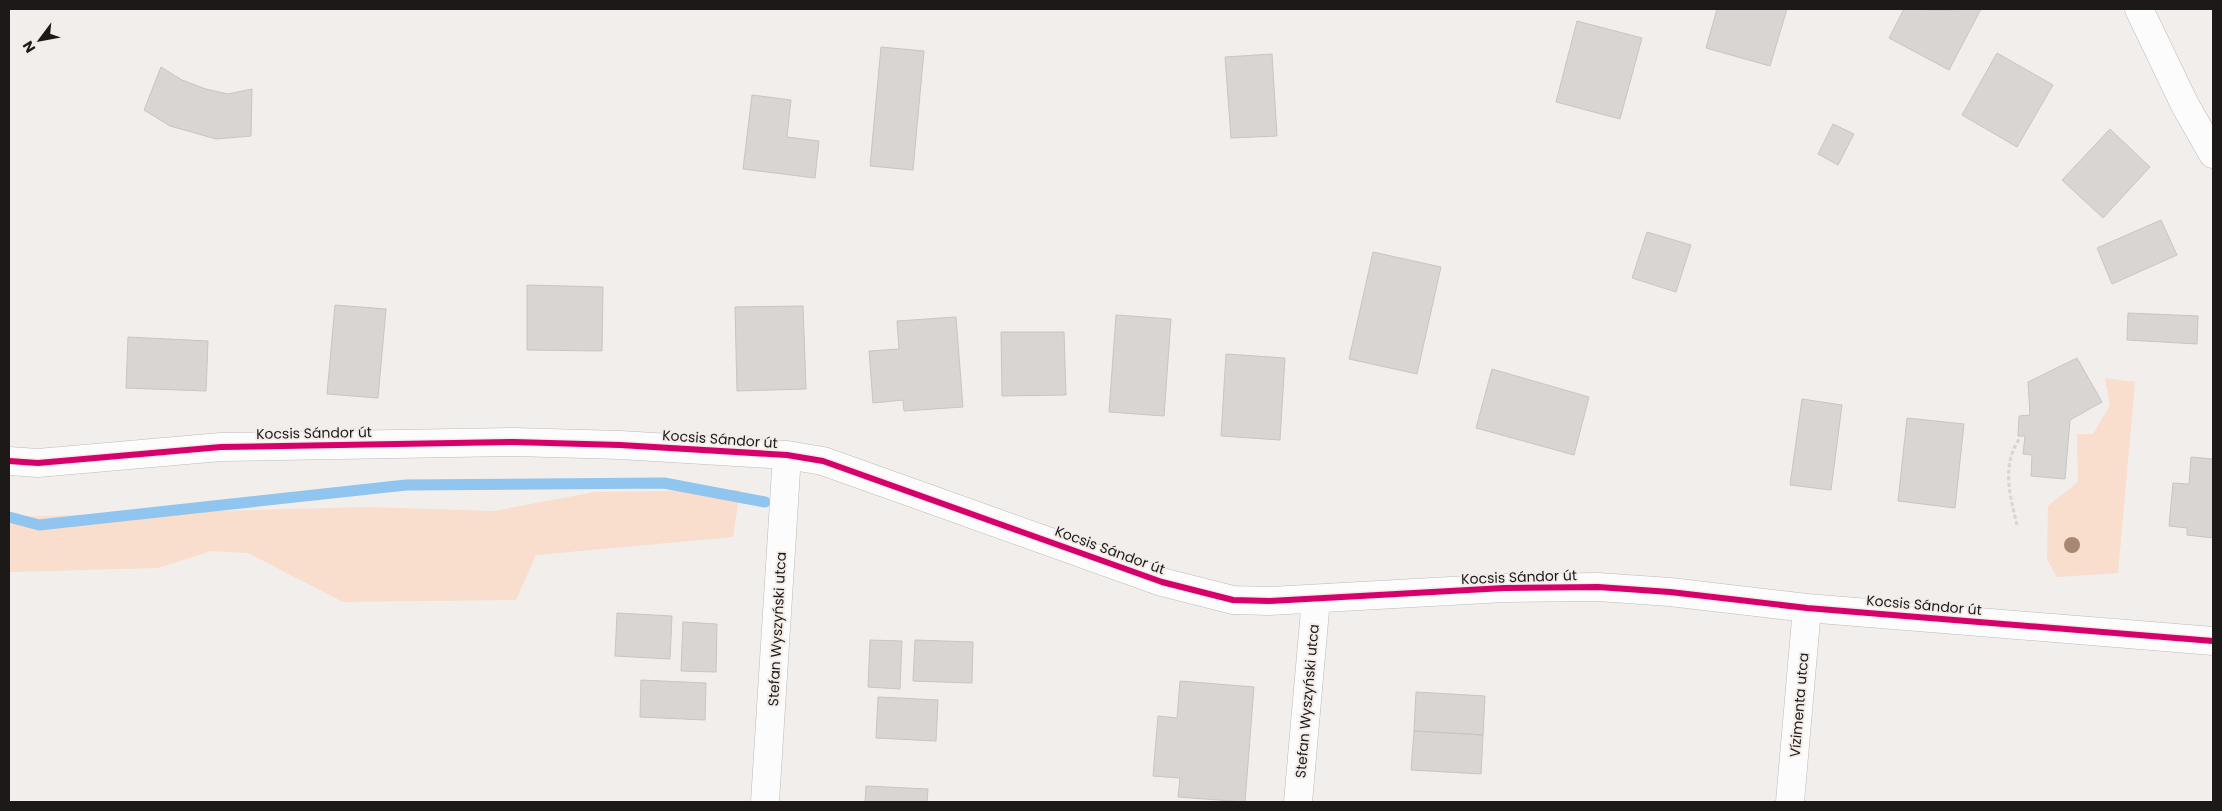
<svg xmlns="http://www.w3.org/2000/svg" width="2222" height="811" viewBox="0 0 2222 811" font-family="Poppins,sans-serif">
<rect width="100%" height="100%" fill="#f1eeeb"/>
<path fill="#f9ddcd" d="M2105 378 2135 382 2118 573 2057 577 2047 559 2048 506 2078 482 2077 434H2093L2110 405Z
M740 490 733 537 536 555 516 600 343 602 248 553 211 551 158 568 9 572V517L363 507 494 511 595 492Z"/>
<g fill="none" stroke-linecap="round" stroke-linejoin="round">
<path stroke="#8fc5ee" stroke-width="11" d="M9 517 39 525 406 485 664 483 765 502"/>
</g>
<path fill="#d8d5d3" stroke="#c8c5c3" d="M1717 9H1787L1770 66 1706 48Z
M1904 9 1939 10 1981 9 1949 70 1889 38Z
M1577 21 1642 38 1620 119 1556 102Z
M881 47 924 51 913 170 870 166Z
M1997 53 2053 85 2017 147 1962 115Z
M1272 54 1277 136 1231 138 1225 57Z
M161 67 182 80 206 89 228 94 252 89 251 136 216 139 170 126 144 110Z
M752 95 791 100 787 137 819 141 815 178 743 169Z
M1833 124 1854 134 1838 165 1818 154Z
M2110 129 2150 167 2103 218 2062 180Z
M2161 220 2177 255 2112 284 2097 248Z
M1647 232 1691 245 1676 292 1632 278Z
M1373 252 1441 267 1417 374 1349 359Z
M527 285 603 287 602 351 527 350Z
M335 305 386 309 378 398 327 394Z
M803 306 806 389 737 391 735 307Z
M2128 313 2198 316 2197 344 2127 340Z
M1116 315 1171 319 1164 416 1109 412Z
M956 317 963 407 904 411 903 400 873 403 869 351 899 349 897 321Z
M1001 332H1064L1066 395 1002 396Z
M128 337 208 341 206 391 126 388Z
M1226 354 1285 358 1280 440 1221 436Z
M2077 358 2102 402 2070 420 2065 479 2031 476 2032 455 2023 454 2025 436H2018L2019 416 2030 415 2028 382Z
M1492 369 1589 397 1574 455 1476 428Z
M1802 399 1842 405 1831 490 1790 485Z
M1907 418 1964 424 1955 508 1898 501Z
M2191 457 2213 459V538L2187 535V528L2169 526 2173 483 2189 484Z
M617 613 672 616 670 659 615 656Z
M683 622 717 624 716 672 681 671Z
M870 640 902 641 900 689 868 687Z
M915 640 973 642 972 683 913 681Z
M641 680 706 683 705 720 640 717Z
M1180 681 1254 687 1245 802 1178 797 1180 778 1153 776 1158 716 1177 718Z
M1416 692 1485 696 1483 735 1414 731Z
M878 697 938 700 936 741 876 738Z
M1414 731 1483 735 1481 774 1411 770Z
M866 786 928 789 927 802H865Z"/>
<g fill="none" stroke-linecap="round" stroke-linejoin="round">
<g stroke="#bdbbb9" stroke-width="29">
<path id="minor" d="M2139 9 2185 105 2213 154
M9 461 38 463 221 447 514 442 620 445 787 455 823 461 1162 582 1233 600 1269 601 1504 588 1598 587 1670 592 1807 608 2213 641
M765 802 787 455
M1298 802 1316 599
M1790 802 1807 608"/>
</g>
<path stroke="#d7d6d6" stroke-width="3" stroke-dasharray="4 2.5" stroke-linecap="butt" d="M2017 525C2010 495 2001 465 2020 438"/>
<use href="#minor" stroke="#fdfcfc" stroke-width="28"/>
<g stroke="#f3ede9" stroke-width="9">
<path id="cycleway" d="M9 461 38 463 221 447 514 442 620 445 787 455 823 461 1162 582 1233 600 1269 601 1504 588 1598 587 1670 592 1807 608 2213 641"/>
</g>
<use href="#cycleway" stroke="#d6006c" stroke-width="6"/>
</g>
<circle fill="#a68873" cx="2072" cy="545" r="8"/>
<g text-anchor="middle" stroke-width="4" stroke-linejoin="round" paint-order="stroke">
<g font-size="14" fill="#1c1918" stroke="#f3ede9">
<text transform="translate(314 433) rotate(-1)" y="5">Kocsis Sándor út</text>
<text transform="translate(720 439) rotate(4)" y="5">Kocsis Sándor út</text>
<text transform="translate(1110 550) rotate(20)" y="5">Kocsis Sándor út</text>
<text transform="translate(1519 577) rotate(-2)" y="5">Kocsis Sándor út</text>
<text transform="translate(1924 605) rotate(5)" y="5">Kocsis Sándor út</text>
<text transform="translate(777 629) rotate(-87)" y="5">Stefan Wyszyński utca</text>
<text transform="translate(1307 701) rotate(-85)" y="5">Stefan Wyszyński utca</text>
<text transform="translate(1799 705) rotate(-85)" y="5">Vízimenta utca</text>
</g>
</g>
<rect width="2222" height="811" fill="none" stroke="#1c1918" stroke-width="20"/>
<g transform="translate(40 40) rotate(238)" stroke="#f3ede9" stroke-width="4" paint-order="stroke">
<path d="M0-4L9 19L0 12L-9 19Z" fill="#1c1918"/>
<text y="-8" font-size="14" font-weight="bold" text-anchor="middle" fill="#1c1918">N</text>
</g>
</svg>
